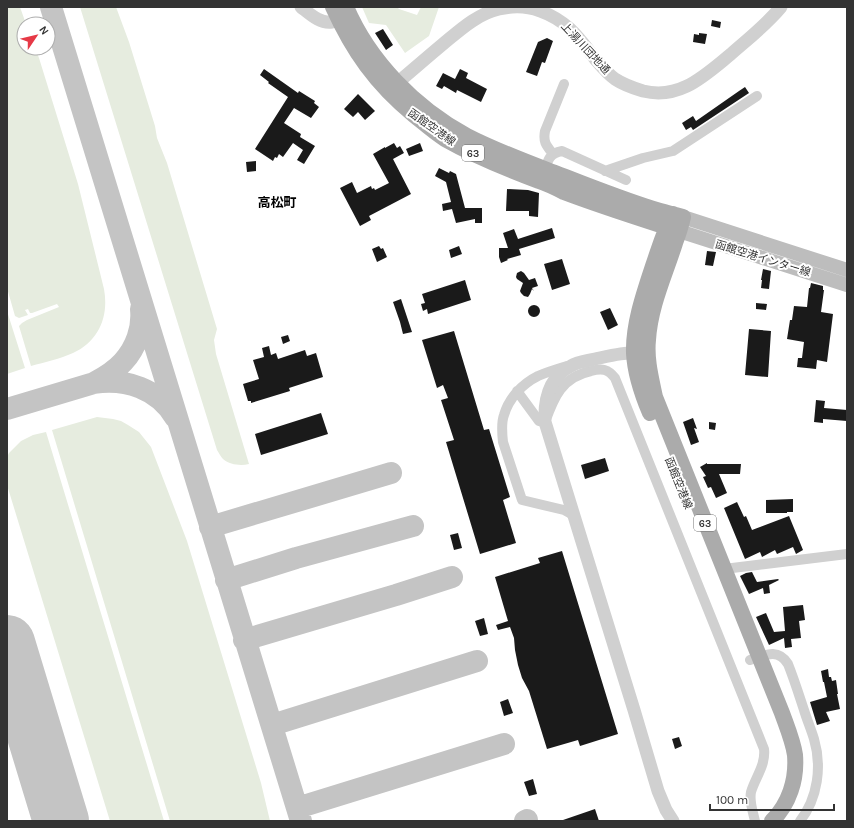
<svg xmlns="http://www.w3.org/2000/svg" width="854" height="828" viewBox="0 0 854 828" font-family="Karla,'Noto Sans JP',sans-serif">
<rect width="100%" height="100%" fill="#fff"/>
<path fill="#e6ecdf" d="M7 7H20L26 24H24V48H35L39 58 78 184 104 289C109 316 99 341 73 353 60 359 45 362 31 366L19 326 22 323 27 320 59 307 57 304 32 313H30L28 309 25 310 28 315 19 318 15 316 7 288Z
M80 7H116L129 42 155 126 157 138 167 163 217 329 214 340 216 354 249 464C241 466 230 465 223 459 221 457 219 453 217 450Z
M362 7H397L399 9 417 15 421 7H439L429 36 405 53 386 25 369 23Z
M7 311 25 368 7 374Z
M97 417 113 419 121 421 128 425 139 432 151 447 187 541 261 783 270 821H170L52 430Z
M46 432 164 821H110L7 485V457L9 453 21 441 33 435Z"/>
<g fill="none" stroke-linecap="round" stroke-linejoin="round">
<path stroke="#c4c4c4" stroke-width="22" d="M51 7 301 821
M94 383C105 377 115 371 123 362 136 348 143 328 141 309
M7 409 94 383C126 378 158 389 175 417
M210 527 391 473
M226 580 296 558 413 526
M244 640 396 595 452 577
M272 725 477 661
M297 808 504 744
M525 821 527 820"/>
<path stroke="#c4c4c4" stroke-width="56" d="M7 643 61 821"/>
</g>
<path fill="#1a1a1a" d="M712 20 721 22 720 28 711 26Z
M383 29 393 45 386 50 375 33Z
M699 33 707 34 705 44 693 42 694 34 699 35Z
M547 38 553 41 545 63 542 62 537 76 526 72 538 42Z
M264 69 298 93 299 91 315 101 314 103 319 107 311 118 294 108 284 123 301 134 300 137 315 146 304 164 297 160 303 150 293 143 283 157 279 154 277 158 275 157 273 161 255 149 288 97 268 83 269 82 260 75Z
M460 69 468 73 466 78 487 89 481 102 457 90 456 93 444 86 442 89 436 86 443 73 455 79Z
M745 87 749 93 693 130 691 127 686 130 682 123 693 116 696 121 739 91Z
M358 94 375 111 365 120 358 112 353 117 344 109Z
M394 143 397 148 400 146 404 153 393 159 411 194 369 216 371 220 360 226 340 188 352 182 357 193 371 186 372 189 374 188 375 190 389 183 373 154 385 147V148Z
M420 143 423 151 409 156 406 149Z
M256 161V171L247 172 246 162Z
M439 168 449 173 450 171 456 174 465 208H482V223H475V219L456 223 452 209 443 211 442 204 451 202 446 182 435 176Z
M507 189 528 190 539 193 538 217 529 216V211H506Z
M552 228 555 238 519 249 521 255 507 259 508 260 501 263 499 257V248H508L503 233 514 229 518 239Z
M379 246 381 249 383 248 387 257 377 262 372 249Z
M459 246 462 254 451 258 449 250Z
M707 251 716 252 713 266 705 265Z
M562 259 570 284 552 290 544 264Z
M763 269 771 271 769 289 761 288 762 280H761Z
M521 271 524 273 529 280 535 278 538 286 532 288 534 291 532 289 530 294 528 297 524 296 521 293 520 291 523 283 517 279 516 277 517 273Z
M465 280 471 300 428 314 427 309 423 311 421 304 425 303 422 294Z
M811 283 823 286V290H824L821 312 833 314 827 362 817 360 816 369 797 367 798 358H802L804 342 787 339 790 320H792L794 306 807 307 809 288H810Z
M401 299 412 332 403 334 400 322 393 302Z
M756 303 767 304 766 310 756 309Z
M528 311a6 6 0 1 1 12 0a6 6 0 1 1-12 0Z
M610 308 618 325 608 330 600 312Z
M749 329 771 331 768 377 745 375Z
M454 331 484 430 489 429 510 497 503 500 516 543 480 554 446 442 454 440 441 400 448 398 443 385 437 388 422 340Z
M288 335 290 341 283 344 281 337Z
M269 346 271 355 276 353 278 359 305 350 307 356 316 353 323 377 289 388 290 391 251 403V401H248L243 384 259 379 253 360 264 357 262 348Z
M816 400 825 401 824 408 847 410V421L823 419V423L814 422Z
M321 413 328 434 261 455 255 434Z
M693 418 697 429 694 428 699 442 691 445 683 422Z
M709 422 716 423 715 430 709 429Z
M605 458 609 471 585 479 581 465Z
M707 463V464H741L740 474H719L727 493 716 498 711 487 708 488 703 477 706 476 700 467Z
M793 499V512H787V513H766V500Z
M737 502 744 517 746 516 752 530 789 516 803 550 796 554 793 547 777 554 775 550 762 557 760 552 745 559 724 508Z
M458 533 462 548 454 550 450 535Z
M562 551 618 734 580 746 578 740 547 749 529 691 522 678 518 665 515 650 514 638 510 627 498 630 496 625 508 621 495 577 540 563 538 558Z
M752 572 757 582 778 579 779 580 769 585 770 593 764 594 763 588 749 594 740 576 746 573Z
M803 605 805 620 799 621 801 638 791 639 792 647 785 648 784 638 769 645 756 617 766 613 774 632 785 631 783 607Z
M484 618 488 634 480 636 475 621Z
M828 669 829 677H831L832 681 836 680 838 694H837L840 709 826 712 830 721 817 725 810 702 827 697 824 682H823L821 671Z
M508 699 513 713 504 716 500 702Z
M679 737 682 746 675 749 672 739Z
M533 779 537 794 529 796 524 782Z
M595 809 599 821H563V820Z"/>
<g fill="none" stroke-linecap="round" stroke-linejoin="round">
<path stroke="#d0d0d0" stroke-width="10" d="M553 154C546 145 543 142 545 131L564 84
M605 171 643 158 673 151 757 96
M544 174C547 163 548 153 562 151L626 180
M567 366C557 369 547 372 538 376 522 384 509 398 504 415 501 423 502 433 503 442L522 500 564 510 573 515
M517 391 539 421 545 422C554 397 562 377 591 371 602 368 608 369 615 378L764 749C766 765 755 778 751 792 749 802 753 812 755 821
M724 569 847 554
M750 660C765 655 778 648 788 664 794 679 799 695 804 710 807 720 811 729 814 739 822 766 818 798 800 821"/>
<path stroke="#d0d0d0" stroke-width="13" d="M301 7C310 14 320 24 332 22
M390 89C408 74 425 59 443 44 460 30 477 14 499 9 512 6 527 6 540 11 568 21 579 38 596 60 602 67 608 74 615 79 624 85 633 88 643 91 680 100 704 76 731 54 748 39 766 25 781 7
M644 353C624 352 613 355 595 359 587 361 577 362 571 366 549 377 544 399 545 422L634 710 658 791 666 810 673 821"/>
<path stroke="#bdbdbd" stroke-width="14" d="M683 217 847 270
M679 231 847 285"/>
<path stroke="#ababab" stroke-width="16" d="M333 7C353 51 376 84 414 115 424 123 434 132 445 139 475 156 507 169 539 181 548 184 556 188 564 192 601 206 639 218 676 230
M346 7C369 61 415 108 467 136 496 151 529 163 560 175 592 187 626 201 660 211 667 213 675 215 683 217 681 226 678 235 675 243 665 275 650 306 648 340 646 359 651 378 655 397L782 713C787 727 793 741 795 755 797 780 789 804 772 821
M650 413C642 394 635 374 634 353 633 325 644 293 653 266 659 249 664 231 673 214"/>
</g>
<g text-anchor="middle" stroke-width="4" stroke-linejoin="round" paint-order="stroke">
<g fill="#fff" stroke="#707070" stroke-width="1">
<rect x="462" y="145" width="22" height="16" rx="3"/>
<rect x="694" y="515" width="22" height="16" rx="3"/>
</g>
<g font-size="10" font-weight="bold" fill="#333">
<text x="473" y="157">63</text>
<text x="705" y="527">63</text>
</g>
<g font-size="11" fill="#333" stroke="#fff">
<text transform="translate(586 48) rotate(47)" y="4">上湯川団地通</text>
<text transform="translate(432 127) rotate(35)" y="4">函館空港線</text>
<text transform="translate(763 258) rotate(17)" y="4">函館空港インター線</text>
<text transform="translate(679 483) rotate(68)" y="4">函館空港線</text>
</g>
<g font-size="13" font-weight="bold" fill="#000" stroke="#fff">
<text x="277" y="207">高松町</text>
</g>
</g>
<rect width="854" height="828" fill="none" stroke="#333333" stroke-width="16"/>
<g transform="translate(36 36) rotate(55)"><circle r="19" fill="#ffffff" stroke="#adadad"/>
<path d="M0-3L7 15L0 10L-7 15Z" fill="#e63946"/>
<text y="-6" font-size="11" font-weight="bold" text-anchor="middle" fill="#333333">N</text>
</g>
<path d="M710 804v6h124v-6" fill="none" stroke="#333333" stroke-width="2"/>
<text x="716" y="804" font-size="12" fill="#333333" stroke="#ffffff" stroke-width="3" paint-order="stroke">100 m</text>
</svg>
